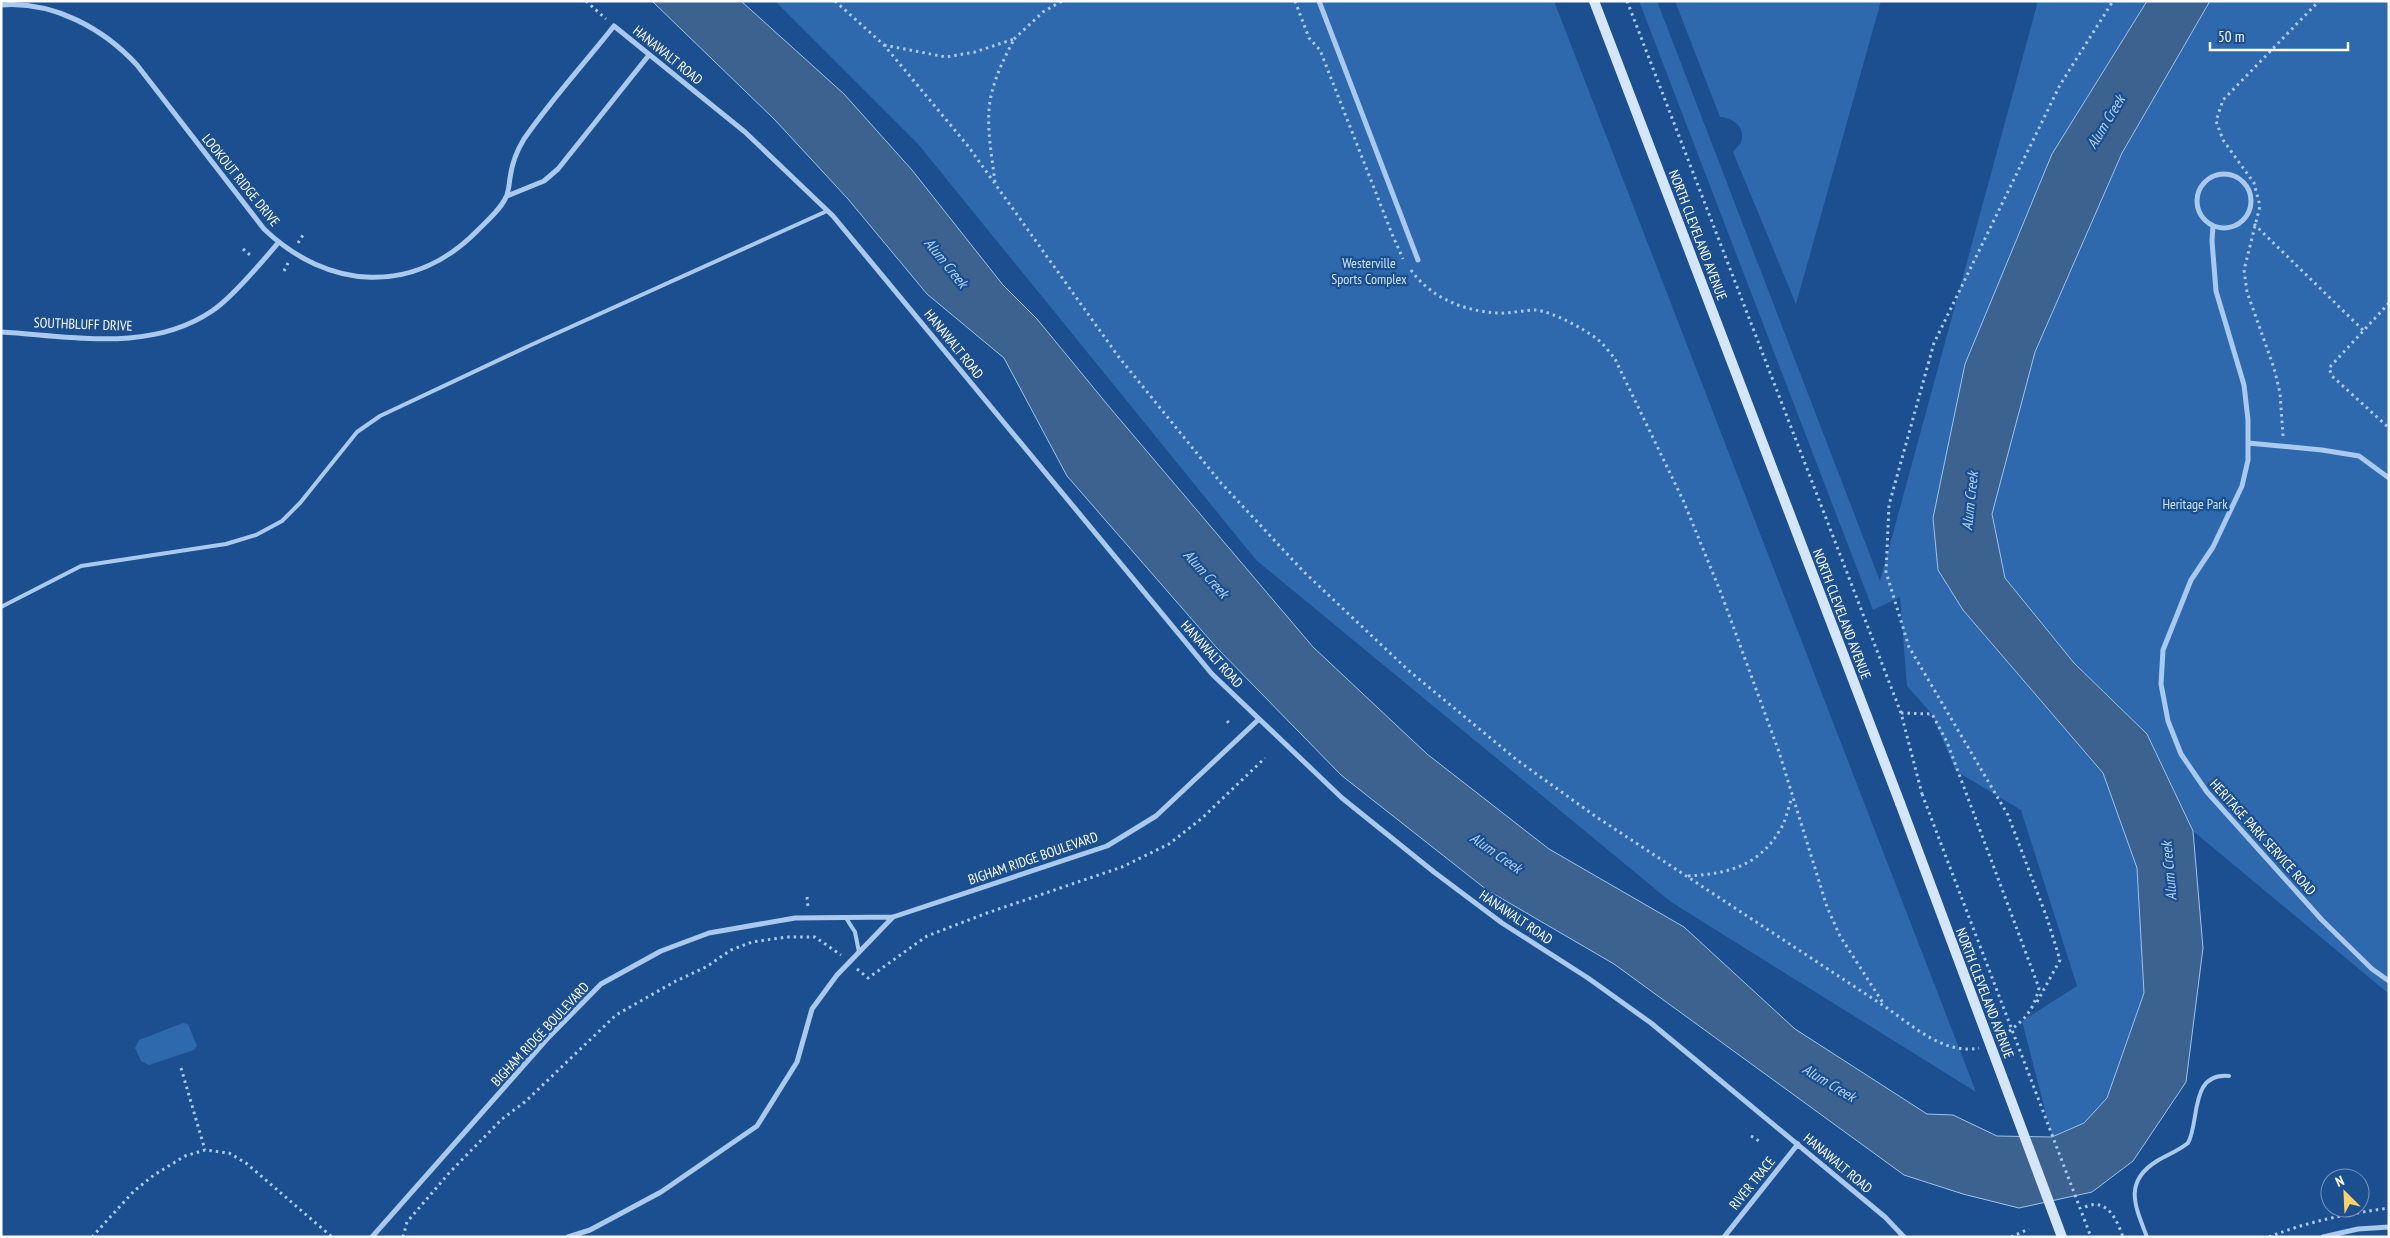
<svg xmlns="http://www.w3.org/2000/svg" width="2390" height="1238" viewBox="0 0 2390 1238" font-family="'PT Sans Narrow',sans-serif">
<rect width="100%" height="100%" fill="#1b4f8f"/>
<path fill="#2e69ad" d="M775 1H1554L1976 1092 1671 902 1256 560 918 144Z
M1639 1H1657L1880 581 2038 1H2147L2052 154 1933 518 1938 570 1963 610 2103 773 2137 868 2144 993 2107 1098 2084 1123 2052 1137 2022 1021 2077 986 2021 810 1956 771 1932 714 1907 686 1900 597 1873 610Z
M1675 1H1881L1796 304 1733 152C1735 149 1740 145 1741 142 1746 127 1733 118 1720 117Z
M2210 1H2389V994L2193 831 2147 734 2074 663 2005 578 1992 514 2035 352 2122 153Z
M183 1023 188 1024 197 1046 194 1050 149 1065 141 1061 135 1048 139 1040Z"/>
<path fill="#3c6290" stroke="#9cc4f0" d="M652 1H741L844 94 912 170 1003 285 1037 319 1111 409 1313 647 1427 754 1549 849 1684 927 1795 1029 1927 1114 1953 1115 1997 1136 2052 1137 2084 1123 2107 1098 2144 993 2137 868 2103 773 1963 610 1938 570 1933 518 1965 364 2052 154 2147 1H2210L2122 153 2035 352 1992 514 2005 578 2074 663 2147 734 2193 831 2203 948 2186 1082 2133 1161 2092 1192 2019 1208 1963 1194 1904 1175 1614 964 1487 890 1341 775 1216 647 1067 476 1004 358 927 294 848 199 775 120Z"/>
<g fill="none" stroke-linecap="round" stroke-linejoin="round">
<path stroke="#a9c9ee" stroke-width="3" stroke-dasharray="2.5 4" stroke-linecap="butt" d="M586 1 606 19
M835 1 884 45 968 146 1118 356 1221 483 1303 571 1408 670 1517 760 1595 816 1884 1006C1912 1025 1943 1055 1979 1048
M1295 1 1309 38 1320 50 1392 234 1403 259
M1627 1 1901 713 1922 794
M1014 39 1043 12 1062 1
M884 45 946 57 975 52 1014 39C1004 59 994 78 990 101 986 127 992 156 995 183
M2254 224 2364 331
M298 243 303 235
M243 249 250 255
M1411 270C1431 298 1464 311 1497 313 1510 314 1523 310 1535 310 1552 311 1584 329 1597 339 1604 344 1610 353 1615 359L1683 500 1721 593 1779 752 1827 907 1840 936 1883 1003
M284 271 288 263
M2389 303 2329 368 2332 376 2389 428
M2283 436 2280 393 2274 368 2247 292 2244 270 2260 206 2254 183 2223 140 2216 121 2223 100 2319 1
M1901 713 1932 714 1947 742 2039 988C2032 1015 2023 1020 2002 1037
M1227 721 1229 723
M1688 876C1727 874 1759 866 1780 830 1786 821 1788 808 1792 797
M807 897 808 907
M857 969 868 978 927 936 987 913 1122 867 1169 844 1201 819 1265 758
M2037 1002 2060 960 2047 918 2008 815 1909 647 1886 572 1889 505 1934 343 2060 85 2113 1
M181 1068 205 1150
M1751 1136 1759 1141
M2085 1207C2107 1197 2117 1220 2123 1237
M92 1237 134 1191 154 1175 185 1156 205 1150 229 1153 246 1163 332 1237
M403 1237 407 1222 450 1172 502 1119 526 1101 616 1015 674 982 706 967 731 950 752 942 787 937H815L841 955
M2011 1237 2029 1229
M2269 1237C2309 1221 2347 1214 2389 1208"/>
<path stroke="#a9c9ee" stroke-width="4" d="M1 607 81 566 226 544 256 535 282 521 300 503 357 432 380 416 533 344 827 211
M846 918 855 932 859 952
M2147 1237C2135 1206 2123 1182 2157 1161 2167 1155 2178 1151 2188 1143 2200 1122 2189 1072 2229 1076"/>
<path stroke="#a9c9ee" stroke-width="5" d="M1319 1 1418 260
M1 5C53 1 103 28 137 65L264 229C328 290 413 296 477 231 487 221 501 209 506 197 509 191 509 184 510 178 512 163 516 152 524 139 551 100 584 64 614 26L745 132 833 216 1212 674 1342 798 1434 872 1502 923 1588 978 1651 1023 1885 1217 1904 1237
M2197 201a27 27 0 1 1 54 0a27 27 0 1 1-54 0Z
M507 196 544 181 558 169 649 55
M2213 226 2212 241 2216 291 2244 385 2248 420V460L2242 486 2213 547 2191 580 2163 650 2161 684 2168 721 2181 754 2207 792 2322 920 2372 969 2389 981
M1 332C72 336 150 353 212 311 232 298 262 262 278 243
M2248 443 2322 450 2359 456 2389 478
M372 1237 547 1039 601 984 661 951 709 933 795 918 893 917 1107 846 1156 816 1258 720
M568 1237 590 1230 661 1192 757 1126 797 1062 812 1009 837 975 893 917
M1724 1237 1798 1144
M2323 1237 2358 1229 2389 1227"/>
<path stroke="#d6e6fa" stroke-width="10" d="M1594 1 1900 803"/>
<path stroke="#a9c9ee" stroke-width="3" stroke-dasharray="2.5 4" stroke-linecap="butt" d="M1922 794 2091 1237"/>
<path stroke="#d6e6fa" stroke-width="10" d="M1900 803 2062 1237"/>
</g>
<g text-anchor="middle" stroke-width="4.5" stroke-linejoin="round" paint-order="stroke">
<g font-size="14" fill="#fff" stroke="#1b4f8f">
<text transform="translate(668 55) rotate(39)" y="5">HANAWALT ROAD</text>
<text transform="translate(241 180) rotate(51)" y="5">LOOKOUT RIDGE DRIVE</text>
<text transform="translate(1698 235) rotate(69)" y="5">NORTH CLEVELAND AVENUE</text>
<text transform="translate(83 324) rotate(2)" y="5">SOUTHBLUFF DRIVE</text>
<text transform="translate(954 344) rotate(51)" y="5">HANAWALT ROAD</text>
<text transform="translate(1842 614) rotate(69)" y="5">NORTH CLEVELAND AVENUE</text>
<text transform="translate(1212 654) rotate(48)" y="5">HANAWALT ROAD</text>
<text transform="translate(2263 837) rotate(48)" y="5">HERITAGE PARK SERVICE ROAD</text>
<text transform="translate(1033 858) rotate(-19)" y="5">BIGHAM RIDGE BOULEVARD</text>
<text transform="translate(1516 917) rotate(34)" y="5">HANAWALT ROAD</text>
<text transform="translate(1985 993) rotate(69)" y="5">NORTH CLEVELAND AVENUE</text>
<text transform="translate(540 1034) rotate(-47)" y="5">BIGHAM RIDGE BOULEVARD</text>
<text transform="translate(1838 1163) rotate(40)" y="5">HANAWALT ROAD</text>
<text transform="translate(1752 1183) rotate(-51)" y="5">RIVER TRACE</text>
</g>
<g font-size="14" fill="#cfe3fa" stroke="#1b4f8f">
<text x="1369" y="268">Westerville<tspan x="1369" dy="16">Sports Complex</tspan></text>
<text x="2195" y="509">Heritage Park</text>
</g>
<g font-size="15" font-style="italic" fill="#b5d3f5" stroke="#1b4f8f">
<text transform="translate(2106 122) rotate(-59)" y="5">Alum Creek</text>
<text transform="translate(946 263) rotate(51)" y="5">Alum Creek</text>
<text transform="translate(1970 501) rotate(-84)" y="5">Alum Creek</text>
<text transform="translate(1206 574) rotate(48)" y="5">Alum Creek</text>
<text transform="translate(1496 853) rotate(35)" y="5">Alum Creek</text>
<text transform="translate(2169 871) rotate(-95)" y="5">Alum Creek</text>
<text transform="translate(1829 1083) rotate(31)" y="5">Alum Creek</text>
</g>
</g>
<rect width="2390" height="1238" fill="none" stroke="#ffffff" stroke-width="5"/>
<g transform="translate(2345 1193) rotate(336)"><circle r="24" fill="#1b4f8f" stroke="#7695bc"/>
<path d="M0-4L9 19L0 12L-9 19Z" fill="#ffd166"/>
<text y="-8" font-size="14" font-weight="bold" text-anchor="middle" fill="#ffffff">N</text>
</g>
<path d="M2210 42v8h138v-8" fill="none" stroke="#ffffff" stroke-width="2.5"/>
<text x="2218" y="42" font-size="15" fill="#ffffff" stroke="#1b4f8f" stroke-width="4" paint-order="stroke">50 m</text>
</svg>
